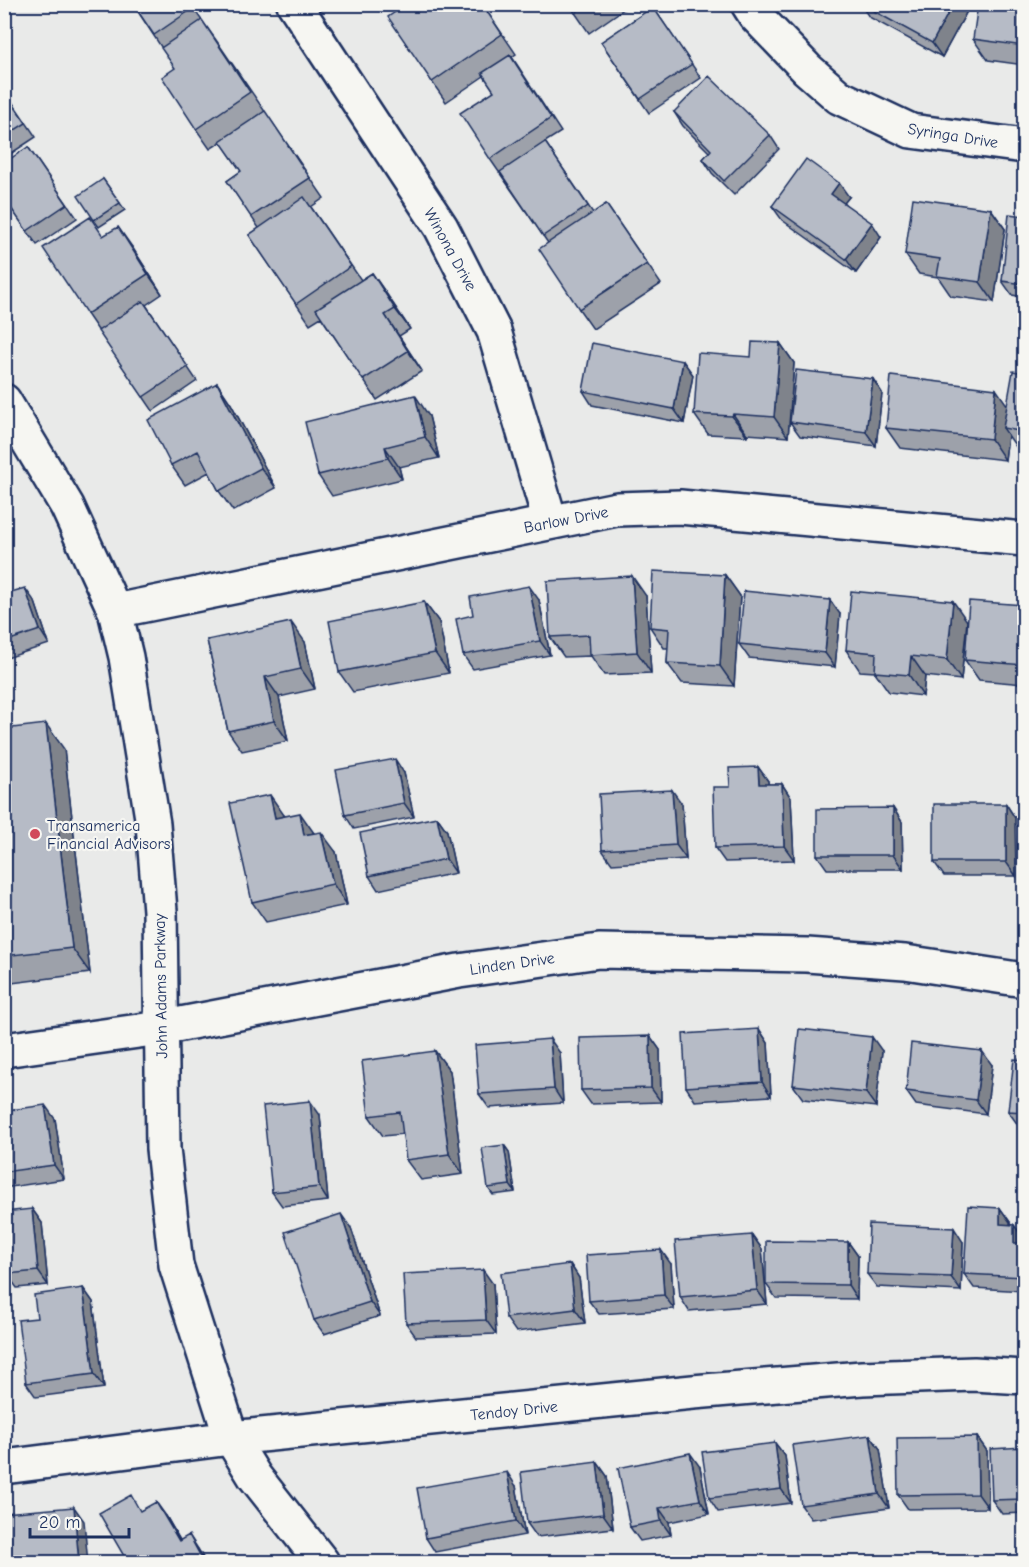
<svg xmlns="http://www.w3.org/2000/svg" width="1029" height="1567" viewBox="0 0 1029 1567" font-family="'Comic Neue',sans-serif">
<rect width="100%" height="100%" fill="#e9eae9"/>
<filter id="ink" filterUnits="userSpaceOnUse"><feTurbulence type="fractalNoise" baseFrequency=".0167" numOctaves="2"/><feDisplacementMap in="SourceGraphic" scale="12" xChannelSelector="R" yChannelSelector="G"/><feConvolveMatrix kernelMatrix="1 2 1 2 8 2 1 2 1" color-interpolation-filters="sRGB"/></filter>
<g filter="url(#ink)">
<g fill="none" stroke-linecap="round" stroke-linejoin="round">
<g stroke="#1b2f5e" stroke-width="38">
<path id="minor" d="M294 4 441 227 494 331 550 521
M748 4 755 15 807 69 839 97 911 131 1024 146
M4 401 67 506 115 611 126 657 153 824 160 911 163 1149 176 1265 231 1438 255 1477 322 1562
M115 611 617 509 680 507 1024 539
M4 1050 160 1028 459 971 599 951 807 955 905 962 1024 980
M4 1467 231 1438 693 1392 862 1378 974 1374 1024 1377"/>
</g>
<use href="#minor" stroke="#f6f6f2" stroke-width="33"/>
</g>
<path fill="#9da1aa" stroke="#1b2f5e" stroke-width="1.5" d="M133 4H190L216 40 324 198 311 207 361 280 372 273 410 329 399 336 422 371 377 400 321 317 310 324 249 235 259 228 227 181 241 171 221 142 210 149 196 129 175 68Z
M392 4H482L516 54 512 57 561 132 545 142 593 213 606 204 661 284 593 329 579 309 548 243 490 159 494 91 484 76 446 102 432 82 397 12Z
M569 4H627L628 6 589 33Z
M860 4H960L966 13 942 57 869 17Z
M1024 4V65L988 60 973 39Z
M653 7 701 78 649 113 601 42Z
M4 90 36 137 4 158Z
M674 112 770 135 779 149 734 195 712 173 703 159 709 152 683 126Z
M28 147 77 218 37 245 4 198Z
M103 179 125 210 99 227 94 220Z
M849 197 844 203 881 237 856 273 782 220 772 206Z
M991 209 1005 229 994 302 951 296 938 277 919 274 905 254Z
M1024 216V297L1012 295 1002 281Z
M104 236 132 247 162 294 146 305 197 381 153 411 87 314Z
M780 343 794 363 788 437 747 434V436L708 434 694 414 751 357Z
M683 361 693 375 684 423 592 405 583 391Z
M1024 373V450L1017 448 1008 435 1005 460 900 448 886 428 1007 404Z
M873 379 882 393 876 446 800 436 790 422Z
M217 383 231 404 276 488 233 511 219 491 209 472 185 485 171 465Z
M429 416 439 458 399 467 402 479 332 496 318 475Z
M725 575 740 596 734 686 682 683 667 663 668 648H664L650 627Z
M4 594 35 602 49 644 4 659Z
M646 596 651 673 604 675 591 656 564 657 550 637Z
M539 600 550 655 473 669 463 655Z
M424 602 439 622 449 673 353 692 339 672Z
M1024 605V684L979 680 965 660Z
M840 614 835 667 749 658 739 644Z
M967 621 961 680 925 676 923 696 889 692 875 672 860 671 846 650Z
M207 640 305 642 315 689 279 697 288 741 242 751 228 731Z
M64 749 90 973 12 983 4 972V956Z
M758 767 768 781V784H782L791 798 794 860 725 862 715 848 730 787Z
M404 773 414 817 354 829 345 815Z
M682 804 686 859 612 864 602 850Z
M1006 804 1015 818 1016 876H944L934 862Z
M893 808 902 822 903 869H827L817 855Z
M284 815 285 816 314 833 336 852 347 905 266 922 252 902Z
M437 817 447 831 456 873 378 890 369 876Z
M759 1029 768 1043 771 1096 695 1101 686 1087Z
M650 1036 660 1050 661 1102 591 1104 581 1090Z
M435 1051 450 1071 463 1174 421 1180 406 1160 403 1134 383 1136 369 1116Z
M882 1051 876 1107 803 1099 793 1085Z
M560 1053 563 1103 489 1108 479 1094Z
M1024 1060V1125H1018L1008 1111Z
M992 1065 986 1114 916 1105 906 1091Z
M4 1111 55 1119 64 1179 4 1188Z
M320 1115 328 1201 282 1206 272 1192Z
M504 1145 509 1152 515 1192 493 1195 488 1188Z
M1000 1208 1010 1222V1225H1014L1024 1239V1291L974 1288 964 1274Z
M32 1209 42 1223 48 1285 17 1288 7 1274Z
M351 1228 380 1316 324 1334 314 1320Z
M752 1235 762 1249 767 1304 689 1311 680 1297Z
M848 1242 858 1256 857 1299 776 1298 766 1284Z
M963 1242 961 1291 877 1287 867 1274Z
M570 1264 579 1278 585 1323 516 1332 506 1318Z
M671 1264 674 1309 599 1314 589 1301Z
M493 1284 496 1334 416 1337 406 1323Z
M83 1288 93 1302 104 1388 36 1397 26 1383 37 1318Z
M870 1435 880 1449 889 1508 811 1519 801 1505Z
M977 1437 987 1451 988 1508 908 1509 898 1495Z
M775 1443 785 1456 791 1503 718 1512 709 1498Z
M1024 1447V1513L1002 1514 992 1500Z
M597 1462 607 1476 613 1528 537 1537 527 1523Z
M700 1467 709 1514 669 1522 671 1535 640 1541 630 1527Z
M516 1486 525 1535 435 1552 426 1538Z
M142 1510 166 1516 180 1540 198 1549 206 1563H128Z"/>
<path fill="#7f838b" stroke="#1b2f5e" stroke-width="1.5" d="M953 4H960L966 13 942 57 932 43Z
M839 183 849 197 840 208 831 194Z
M991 209 1005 229 994 302 980 282Z
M872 223 881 237 856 273 846 259Z
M118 227 132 247 162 294 148 274Z
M372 273 386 293 410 329 395 309Z
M385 315 399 336 422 371 408 351Z
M780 343 794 363 788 437 774 417Z
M683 361 693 375 684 423 674 409Z
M873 379 882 393 876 446 866 432Z
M217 383 231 404 276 488 261 468Z
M996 389 1010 409 1003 428 1008 435 1005 460 991 439Z
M415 395 429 416 439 458 425 437Z
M733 414 747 434V436L732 416Z
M385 447 399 467 402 479 388 458Z
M725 575 740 596 734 686 720 666Z
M632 576 646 596 651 673 637 652Z
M529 586 539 600 550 655 540 641Z
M25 588 35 602 49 644 40 630Z
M830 600 840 614 835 667 825 653Z
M953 601 967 621 961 680 947 660Z
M424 602 439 622 449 673 435 653Z
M291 622 305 642 315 689 301 669Z
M911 656 925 676 923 696 909 675Z
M265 677 279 697 288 741 274 721Z
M46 724 64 749 90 973 72 948Z
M395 759 404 773 414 817 404 803Z
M758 767 768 781 769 798 759 784Z
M782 784 791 798 794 860 784 846Z
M672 790 682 804 686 859 676 845Z
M270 795 284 815 289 839 275 818Z
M1006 804 1015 818 1016 876 1006 862Z
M893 808 902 822 903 869 893 855Z
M300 813 314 833 304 835Z
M437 817 447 831 456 873 446 859Z
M321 832 336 852 347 905 333 884Z
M759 1029 768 1043 771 1096 762 1082Z
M650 1036 660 1050 661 1102 651 1088Z
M872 1037 882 1051 876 1107 866 1093Z
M550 1039 560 1053 563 1103 554 1089Z
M435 1051 450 1071 463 1174 449 1154Z
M982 1051 992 1065 986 1114 976 1100Z
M310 1101 320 1115 328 1201 319 1187Z
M45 1105 55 1119 64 1179 54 1165Z
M504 1145 509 1152 515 1192 510 1185Z
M1000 1208 1010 1222V1238L1000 1224Z
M32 1209 42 1223 48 1285 38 1271Z
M341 1214 351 1228 380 1316 370 1302Z
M1014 1225 1024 1239 1023 1257 1014 1243Z
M954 1228 963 1242 961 1291 951 1277Z
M752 1235 762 1249 767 1304 757 1290Z
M848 1242 858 1256 857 1299 848 1285Z
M661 1250 671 1264 674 1309 664 1295Z
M570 1264 579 1278 585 1323 575 1309Z
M483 1270 493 1284 496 1334 486 1320Z
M83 1288 93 1302 104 1388 94 1374Z
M870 1435 880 1449 889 1508 879 1494Z
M977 1437 987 1451 988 1508 978 1494Z
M775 1443 785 1456 791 1503 781 1489Z
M690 1453 700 1467 709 1514 700 1500Z
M597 1462 607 1476 613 1528 603 1514Z
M507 1472 516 1486 525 1535 516 1521Z
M156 1502 166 1516 188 1555 179 1541Z
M74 1507 84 1521 88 1563H79Z
M659 1508 669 1522 671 1535 661 1521Z
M189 1535 198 1549 206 1563H205L202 1559Z"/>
<path fill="#b6bbc6" stroke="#1b2f5e" stroke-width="1.5" d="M133 4H190L192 9 154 35Z
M407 4H482L502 34 432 82 388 17Z
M569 4H587L575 13Z
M861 4H953L932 43Z
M978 4H1024V46L973 39Z
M653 7 692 64 640 99 601 42Z
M202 20 250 92 196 129 162 77 175 68 161 48Z
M510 55 551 118 490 159 460 113 494 91 482 73Z
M709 76 770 135 724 181 703 159 711 150 674 112Z
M4 91 26 123 4 137Z
M265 111 310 178 251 217 227 181 241 171 220 141Z
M545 142 588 206 543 236 500 172Z
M28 147 67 204 27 231 4 198V163Z
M806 159 839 183 831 194 872 223 846 259 772 206Z
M103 179 120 203 94 220 78 196Z
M304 197 351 266 296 304 249 235Z
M913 198 991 209 980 282 937 276 940 259 905 254Z
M606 204 647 264 579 309 539 249Z
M1009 214 1024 216V284L1002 281Z
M90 217 103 236 118 227 148 274 87 314 43 248Z
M372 273 395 309 385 315 408 351 363 380 316 309Z
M143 301 188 367 143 397 98 331Z
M752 342 780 343 774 417 733 414 732 416 694 414 698 353 751 357Z
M592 343 683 361 674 409 583 391Z
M796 370 873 379 866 432 790 422Z
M1013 371 1024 373V432L1003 428Z
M891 376 996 389 991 439 886 428Z
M217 383 261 468 219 491 198 451 171 465 148 420Z
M415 395 425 437 385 447 388 458 318 475 305 422Z
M653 571 725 575 720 666 667 663 669 629 650 627Z
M632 576 637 652 590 655 589 635 550 637 547 581Z
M529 586 540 641 463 655 456 619 473 615 470 597Z
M25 588 40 630 4 642V594Z
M744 591 830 600 825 653 739 644Z
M851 591 953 601 947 660 911 656 909 675 875 672 876 653 846 650Z
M969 601 1024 605V665L965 660Z
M424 602 435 653 339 672 329 621Z
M291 622 301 669 265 677 274 721 228 731 207 640Z
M46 724 72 948 4 956V729Z
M395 759 404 803 345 815 336 770Z
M758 767 759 784H782L784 846 715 848 713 787H730L729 768Z
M672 790 676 845 602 850 599 794Z
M270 795 275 818 300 813 304 835 321 832 333 884 252 902 230 803Z
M934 804H1006V862H934Z
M893 808V855H817V809Z
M437 817 446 859 369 876 360 833Z
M759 1029 762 1082 686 1087 683 1034Z
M799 1029 872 1037 866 1093 793 1085Z
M650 1036 651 1088 581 1090 580 1038Z
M550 1039 554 1089 479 1094 475 1045Z
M911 1043 982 1051 976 1100 906 1091Z
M435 1051 449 1154 406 1160 400 1112 369 1116 362 1061Z
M1014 1059 1024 1060V1112L1008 1111Z
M310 1101 319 1187 272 1192 263 1106Z
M45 1105 54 1165 4 1172V1111Z
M504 1145 510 1185 488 1188 482 1148Z
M968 1206 1000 1208V1224L1014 1225V1243H1024V1277L964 1274Z
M32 1209 38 1271 7 1274 4 1250V1212Z
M341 1214 370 1302 314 1320 285 1232Z
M869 1224 954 1228 951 1277 867 1274Z
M752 1235 757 1290 680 1297 675 1241Z
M766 1241 848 1242V1285L766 1284Z
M661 1250 664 1295 589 1301 586 1255Z
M570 1264 575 1309 506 1318 501 1273Z
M483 1270 486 1320 406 1323 403 1274Z
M83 1288 94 1374 26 1383 18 1320 37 1318 34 1295Z
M870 1435 879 1494 801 1505 792 1445Z
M977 1437 978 1494 898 1495 897 1438Z
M775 1443 781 1489 709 1498 702 1452Z
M1024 1447V1499L992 1500 990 1449Z
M690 1453 700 1500 659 1508 661 1521 630 1527 618 1468Z
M597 1462 603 1514 527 1523 521 1472Z
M507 1472 516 1521 426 1538 417 1488Z
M131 1495 140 1511 156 1502 179 1541 189 1535 202 1559 195 1563H128L99 1513Z
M74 1507 79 1563H5L4 1513Z"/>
</g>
<circle fill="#d1495b" stroke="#f6f6f2" stroke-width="2" cx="35" cy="834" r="6"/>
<g text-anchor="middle" stroke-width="4.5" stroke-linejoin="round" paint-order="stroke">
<g font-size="16" fill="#1b2f5e" stroke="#f6f6f2">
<text transform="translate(953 135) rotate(9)" y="6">Syringa Drive</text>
<text transform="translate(451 249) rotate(61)" y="6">Winona Drive</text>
<text transform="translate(566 519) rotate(-11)" y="6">Barlow Drive</text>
<text transform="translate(512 963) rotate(-8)" y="6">Linden Drive</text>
<text transform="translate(160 986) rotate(-91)" y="6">John Adams Parkway</text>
<text transform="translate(514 1410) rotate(-6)" y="6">Tendoy Drive</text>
</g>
<g font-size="16" fill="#1b2f5e" stroke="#f6f6f2" text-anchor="start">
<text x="47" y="831">Transamerica<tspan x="47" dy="18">Financial Advisors</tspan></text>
</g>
</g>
<rect width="1029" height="1567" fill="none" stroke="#f6f6f2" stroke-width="24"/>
<rect x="12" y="12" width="1005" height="1543" fill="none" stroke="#1b2f5e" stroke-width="2" filter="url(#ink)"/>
<path d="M30 1528v9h99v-9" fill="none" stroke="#1b2f5e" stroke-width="3"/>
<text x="39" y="1528" font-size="18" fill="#1b2f5e" stroke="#f6f6f2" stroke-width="4.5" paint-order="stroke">20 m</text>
</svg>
